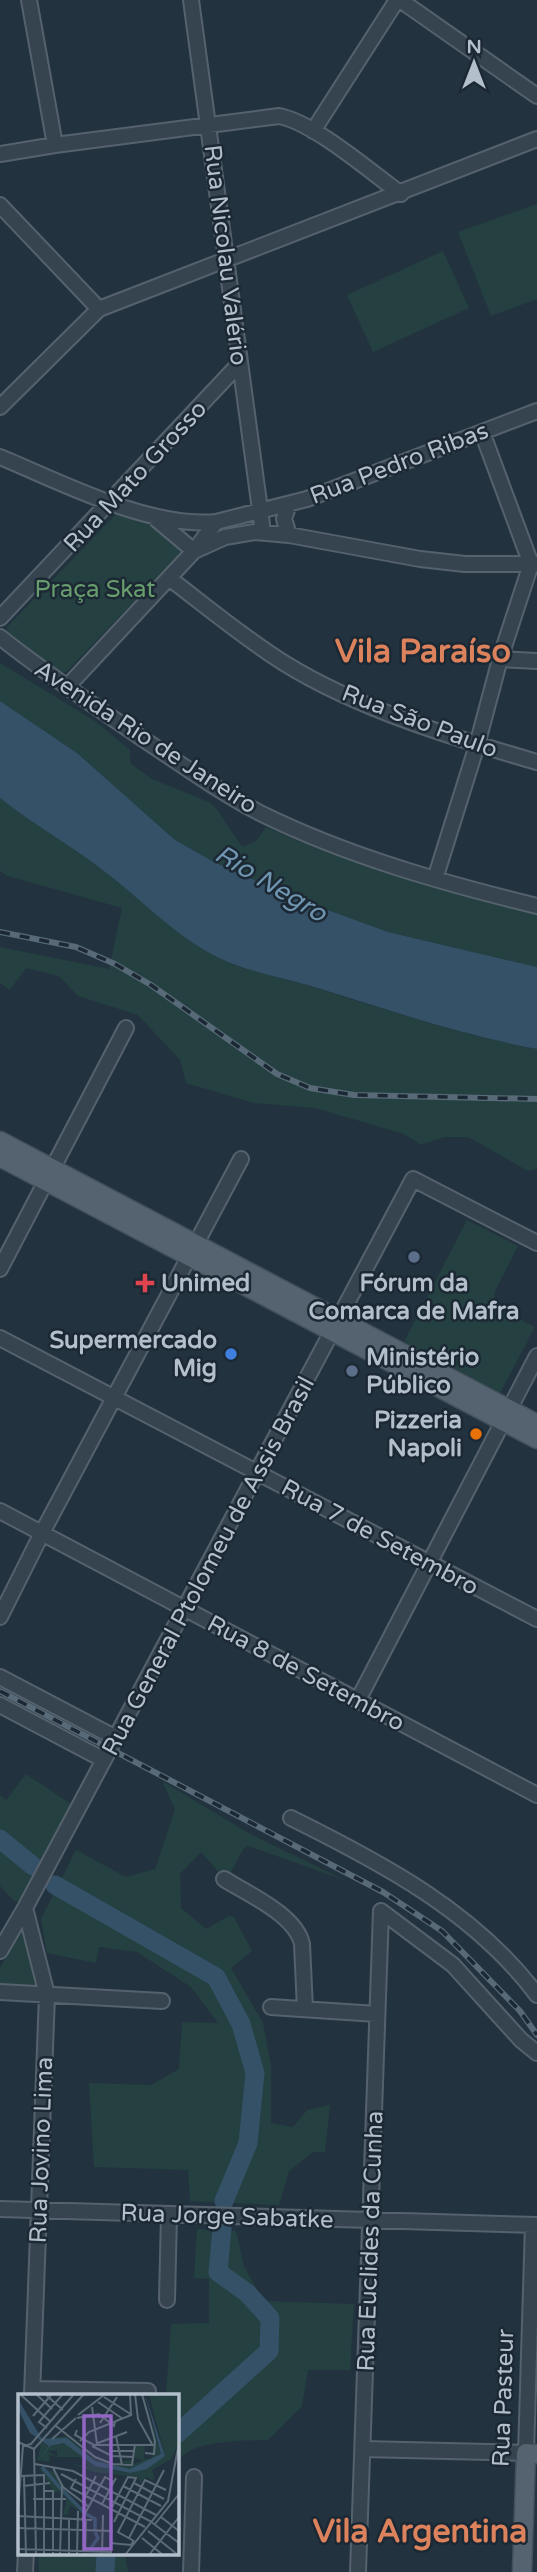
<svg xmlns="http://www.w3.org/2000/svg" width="537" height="2572" viewBox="0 0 537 2572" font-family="'Varela Round',sans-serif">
<rect width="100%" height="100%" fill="#22333f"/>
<path fill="#244040" d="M537 204V299L491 316 458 232Z
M443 251 469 308 373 352 347 295Z
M126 504 179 545 180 554 66 672H59L7 631V627Z
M0 663 95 721 130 750V763L152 779 209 802 216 808 242 847 256 841 266 827C353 866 444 890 537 912V967L388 932 295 898 214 862 175 840 77 753 0 701Z
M0 798C35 826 74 847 109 875 145 903 179 937 219 958 246 972 277 976 306 985 382 1008 458 1035 537 1049V1169L528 1171 468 1137H444L421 1145 404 1134 315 1108 254 1103 186 1083 180 1060 138 1015 78 996 59 976 26 968 10 990 0 983V947L109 969 122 908 8 876 0 871Z
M467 1220 518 1246 494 1293 495 1307 535 1327 500 1393 404 1342Z
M26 1774 74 1806 24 1899 19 1902 13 1900 0 1886V1795L6 1800Z
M162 1781 250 1834 347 1881 248 1846 243 1849 228 1878 223 1877 201 1852 180 1874 181 1908 206 1929 229 1916 234 1917 252 1951 231 1968 263 2023 271 2066V2123L293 2127 307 2110 330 2105 325 2152H313L289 2171 279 2205 190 2201 188 2170 94 2167 89 2083 151 2085 179 2069 182 2022 218 2023 191 1987 137 1952 99 1947 96 1963 47 1953 41 1919 76 1850 126 1877 155 1869 175 1809Z
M23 1926 39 1989 0 1987V1968Z
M197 2229 236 2231 244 2266 263 2301 354 2304 350 2370H308L302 2406 268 2440C243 2441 192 2439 177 2462V2395H166L171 2324 209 2323V2279L194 2278Z
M38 2553H125L128 2572H39Z"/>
<path fill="#355168" d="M0 701 77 753 175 840 214 862 295 898 388 932 537 967V1049C460 1035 386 1009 311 986 281 977 248 972 219 958 178 938 145 903 109 875 74 847 35 826 0 798Z"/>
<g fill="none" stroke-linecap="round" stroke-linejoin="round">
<path stroke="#355168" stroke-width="19" d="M0 1839 33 1866
M55 1885 216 1977 241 2024 255 2073 248 2143 224 2201
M177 2434 269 2351 270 2318 247 2293 218 2272 222 2228
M105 2572 106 2553"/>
<g stroke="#55626d" stroke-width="18">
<path id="minor" d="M29 0 55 145
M191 0 263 532
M400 0 537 96
M313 131 397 0
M0 154 55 145 279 116C313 122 371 172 401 194
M0 205 99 309
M0 407 99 309 537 139
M0 457C63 483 148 528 216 522L307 499 537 411
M156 519 194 551 225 537 255 532 289 535 420 559 465 564H537
M289 535 284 519 289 504
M169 578C207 607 244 638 284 663 358 709 454 738 537 762
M0 618 240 363
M0 637C46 674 95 706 143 739 181 764 219 792 260 813 347 856 443 883 537 906
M500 659 537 661
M67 687 194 551 216 522
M435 879 477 745 500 659 531 564 482 432
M0 1269 126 1028
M0 1338 537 1619
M0 1511 537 1795
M0 1617 42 1533 241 1159
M0 1677 116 1738
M358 1700 537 1356
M0 1705 104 1760
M291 1818C382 1863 475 1912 537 1995
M224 1879C248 1894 296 1915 302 1944L305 2009
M25 1908 47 1995 32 2395
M381 1911 453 1965 521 2040 537 2053
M0 1951 25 1908 413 1179 537 1243
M0 1992 162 2001
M271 2007 377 2014
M0 2209 537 2225
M167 2300 169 2214
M32 2389 148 2391
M363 2449 526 2453 533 2225
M25 2572 26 2553
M191 2572 194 2477
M358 2572 381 1911"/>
</g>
<g stroke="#43505b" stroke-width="21">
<path id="major" d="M0 1141 537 1424
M0 1157 537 1439
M522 2572 526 2453 537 2454"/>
</g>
<use href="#minor" stroke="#36444f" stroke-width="14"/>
<use href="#major" stroke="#54636f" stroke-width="18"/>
<g stroke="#586977" stroke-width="6">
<path id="rail" d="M0 932 76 947 115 964 151 985 277 1074 310 1088 354 1095 537 1099
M0 1691 383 1892 442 1931 520 2011 537 2035"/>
</g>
<use href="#rail" stroke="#1c2934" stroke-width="3.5" stroke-dasharray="10" stroke-linecap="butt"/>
</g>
<g fill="#5c6f8a" stroke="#1c2934" stroke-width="2.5">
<circle cx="414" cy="1257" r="7"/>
<circle cx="352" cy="1371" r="7"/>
</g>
<path fill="#e0444e" stroke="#1c2934" stroke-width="2.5" d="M141.5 1272.5h7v7h7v7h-7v7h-7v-7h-7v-7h7z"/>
<circle fill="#3f7fe0" stroke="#1c2934" stroke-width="2.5" cx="231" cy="1354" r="7"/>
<circle fill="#e8710a" stroke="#1c2934" stroke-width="2.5" cx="476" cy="1434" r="7"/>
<g text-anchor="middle" stroke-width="5" stroke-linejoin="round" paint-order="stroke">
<g font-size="24" fill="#b3bfca" stroke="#1c2934">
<text transform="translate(226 255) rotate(83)" y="8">Rua Nicolau Valério</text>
<text transform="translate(399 463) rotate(-21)" y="8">Rua Pedro Ribas</text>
<text transform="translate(135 476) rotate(-47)" y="8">Rua Mato Grosso</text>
<text transform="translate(420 721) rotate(21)" y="8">Rua São Paulo</text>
<text transform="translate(146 737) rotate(33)" y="8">Avenida Rio de Janeiro</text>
<text transform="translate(380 1537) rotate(28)" y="8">Rua 7 de Setembro</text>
<text transform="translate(208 1566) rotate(-62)" y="8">Rua General Ptolomeu de Assis Brasil</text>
<text transform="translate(306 1673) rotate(28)" y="8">Rua 8 de Setembro</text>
<text transform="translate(41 2150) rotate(-88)" y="8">Rua Jovino Lima</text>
<text transform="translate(227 2216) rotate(2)" y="8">Rua Jorge Sabatke</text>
<text transform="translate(370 2241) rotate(-88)" y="8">Rua Euclides da Cunha</text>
<text transform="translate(503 2398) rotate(-88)" y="8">Rua Pasteur</text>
</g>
<g font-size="24" fill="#689d6d" stroke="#1c2934">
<text x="95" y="597">Praça Skat</text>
</g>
<g font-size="24" font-weight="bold" fill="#b3bfca" stroke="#1c2934" text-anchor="start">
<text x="161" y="1291">Unimed</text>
<text x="414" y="1291" text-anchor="middle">Fórum da<tspan x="414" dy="28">Comarca de Mafra</tspan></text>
<text x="217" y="1348" text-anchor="end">Supermercado<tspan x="217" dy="28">Mig</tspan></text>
<text x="366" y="1365">Ministério<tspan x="366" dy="28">Público</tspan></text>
<text x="462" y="1428" text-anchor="end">Pizzeria<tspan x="462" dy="28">Napoli</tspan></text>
</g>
<g font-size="26" font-style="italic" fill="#7095b0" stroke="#1c2934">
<text transform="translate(271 883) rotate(31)" y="9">Rio Negro</text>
</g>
<g font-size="32" font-weight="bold" fill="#dc825c" stroke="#1c2934">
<text x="423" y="662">Vila Paraíso</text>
<text x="420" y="2542">Vila Argentina</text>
</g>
</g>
<g transform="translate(18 2394)">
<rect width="161" height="161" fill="#22333f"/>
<path d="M125 0 143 60 131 70 113 75 86 71 75 66 49 44 38 47 24 45 48 42 78 66 102 71 105 67 114 66 117 70 125 66 116 64 118 50 127 51 126 65 134 64 135 40ZM131 0H156L161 8V48L153 65 134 76 137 87 128 83 123 89 119 83 75 78 55 70 71 72 61 63H39V56L30 57 39 63 31 61 32 68 19 66 23 52 18 45 32 52 48 49 76 71 92 76 112 79 132 73 147 61ZM21 73 36 78 57 108 69 116 66 121 52 111 50 120 45 121 49 104 42 97 36 99Z" fill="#244040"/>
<path d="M127 0 147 62 129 75 112 79 77 72 46 49 32 52 22 65 31 52 12 39 0 15V5L24 45 49 44 77 67 112 75 143 60Z" fill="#355168"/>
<path fill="none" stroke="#355168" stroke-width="3.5" d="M24 73 43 95M44 96 67 119M68 120 77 125V136M71 157 80 144 77 138"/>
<path fill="none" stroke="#5c6b77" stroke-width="2" d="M2 0 26 22 45 0M18 0 34 15M27 0 45 16M117 0 120 25 134 50M124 0 137 47 136 60 127 59M86 3 114 21M80 8 105 25M74 13 79 50M60 21 86 1M15 22 34 0M59 24 81 20 96 32 97 28M82 29 99 3M38 32 77 63 95 70 114 71 117 50M29 34 21 28 26 22 33 28M59 36 57 41 76 51H137M98 42 104 71M34 45 58 24M62 47 71 38 113 21 112 0M0 48 16 55 18 161M80 49 109 38M74 52 94 62 116 63M16 55 66 0M91 57H117M17 70 55 77 138 121M35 74 45 93 71 113M43 80 132 127 161 149M3 82 26 81V161M6 82 8 161M58 85 53 94 127 133M116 89 146 105M5 92 32 89M105 92 143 112M27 97H35V161M15 105H48M68 110 65 107 78 82M84 110 98 84M93 115 110 83 118 84 96 128M0 116 5 52 13 50 56 0M0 122 74 126M143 123 161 137M64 125 87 83 96 88M137 130 161 100M0 134 95 137M130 137 160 161M111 144 146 76M124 144 145 161M116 147 100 138 127 86 148 96M0 155 93 158V149L113 151 116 146M84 160 85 121M42 161 44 92M51 161V125M59 161 60 117M67 161 68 125M107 161 150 107 161 49M131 161 161 123"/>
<path fill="#9167c3" fill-opacity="0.15" stroke="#9167c3" stroke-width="3.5" d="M66 22H93V155H66Z"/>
<rect width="161" height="161" fill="none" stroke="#b3bfca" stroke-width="3.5"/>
</g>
<g transform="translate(474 63)" stroke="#1c2934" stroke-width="5" paint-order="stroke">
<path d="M0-5L12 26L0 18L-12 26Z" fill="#b3bfca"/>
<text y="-10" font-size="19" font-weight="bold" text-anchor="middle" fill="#b3bfca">N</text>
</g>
</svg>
